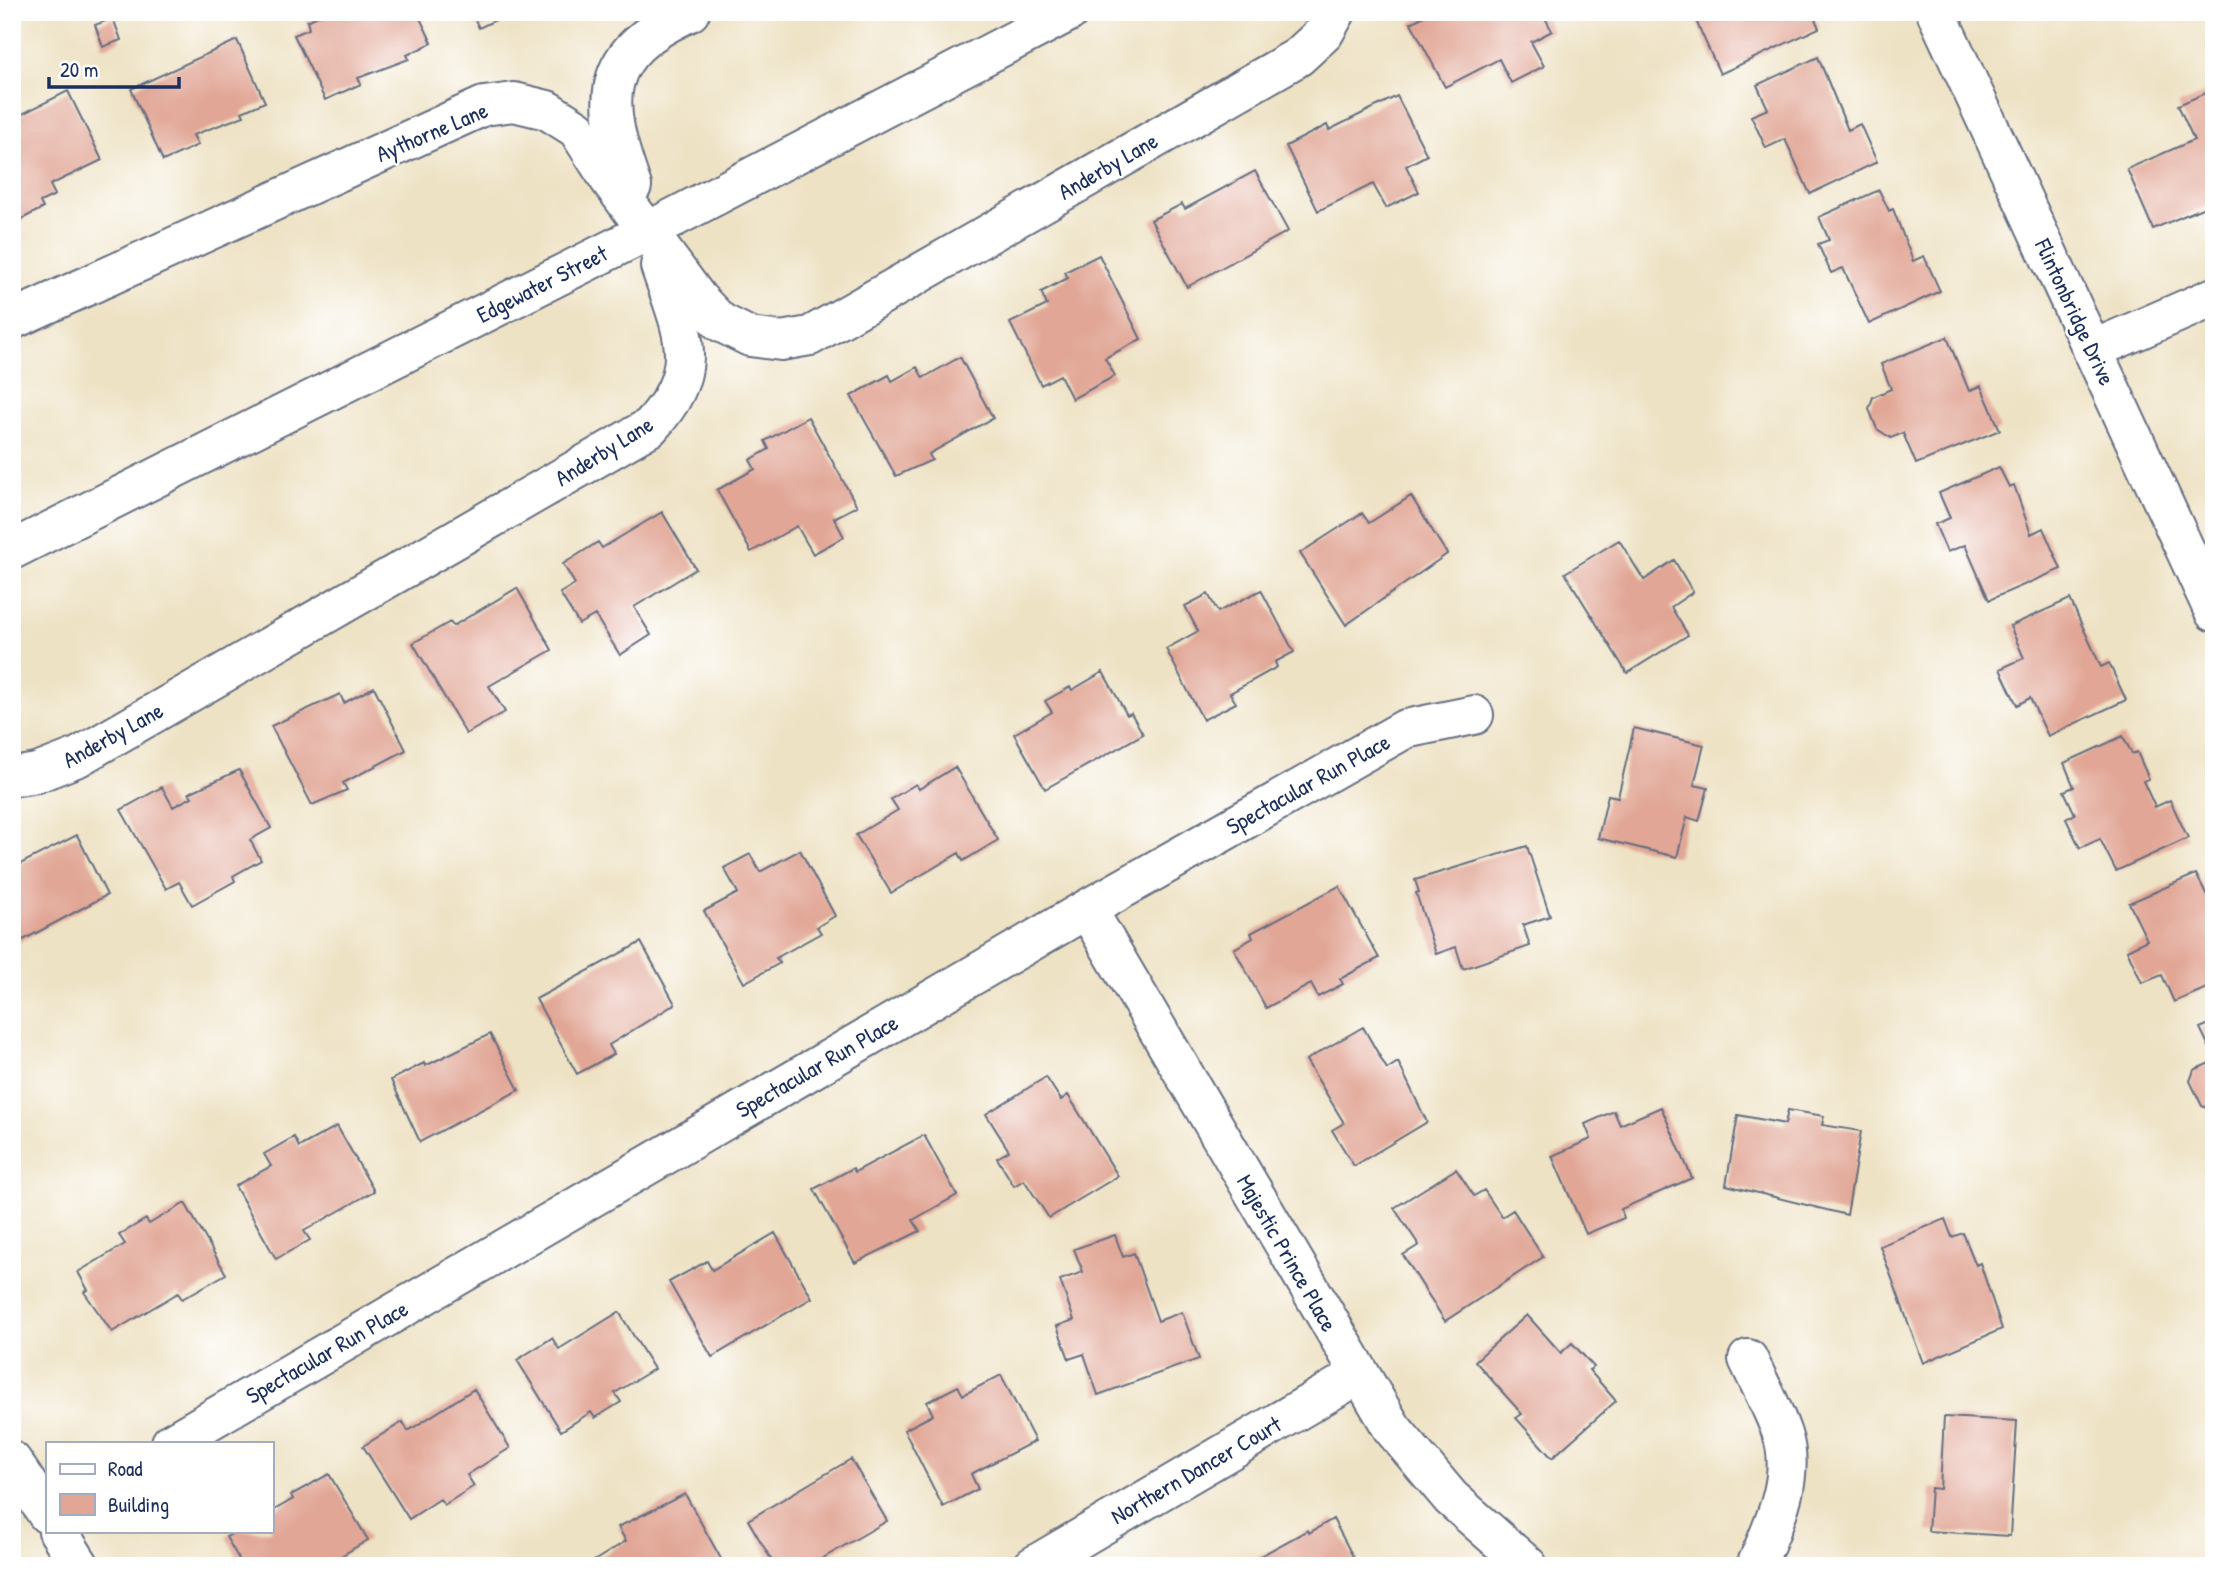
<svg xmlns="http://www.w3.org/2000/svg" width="2226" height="1578" viewBox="0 0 2226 1578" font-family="'Patrick Hand',sans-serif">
<rect width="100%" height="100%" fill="#fff"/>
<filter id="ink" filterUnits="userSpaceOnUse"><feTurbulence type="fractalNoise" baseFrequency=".0143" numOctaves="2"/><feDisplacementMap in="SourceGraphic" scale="14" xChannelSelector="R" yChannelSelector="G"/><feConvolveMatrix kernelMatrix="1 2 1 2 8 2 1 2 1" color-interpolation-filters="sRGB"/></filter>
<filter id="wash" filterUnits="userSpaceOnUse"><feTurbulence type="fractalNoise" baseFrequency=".00686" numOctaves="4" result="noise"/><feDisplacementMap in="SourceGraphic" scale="28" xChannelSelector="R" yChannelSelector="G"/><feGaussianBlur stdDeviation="1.57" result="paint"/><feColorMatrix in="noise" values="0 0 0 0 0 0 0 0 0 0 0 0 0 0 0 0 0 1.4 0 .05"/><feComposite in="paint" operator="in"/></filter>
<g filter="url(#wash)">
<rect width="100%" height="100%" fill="#eee2c4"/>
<g id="blocks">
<path fill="#e1a695" d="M326 12H417L432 43 407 55 409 59 358 78 361 84 325 100 294 35 309 29 307 21Z
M471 12H512L479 28Z
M1431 12H1542L1552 31 1531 42 1544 66 1511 83 1499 59 1445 87 1411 23Z
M1692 12H1812L1819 28 1720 74Z
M113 18 121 40 103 47 95 25Z
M237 40 265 102 242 112 244 116 193 135 198 145 163 161 131 89Z
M1818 57 1848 130 1860 124 1877 162 1810 194 1785 139 1766 148 1751 116 1768 109 1757 85Z
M2213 90 2214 203 2153 229 2127 169 2194 140 2178 105Z
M68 91 102 160 50 185 55 195 40 202 43 208 12 224V119Z
M1397 96 1427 155 1406 166 1419 192 1386 208 1373 184 1318 211 1286 146 1327 125 1329 130Z
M1255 171 1288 231 1187 287 1151 220 1182 204 1185 209Z
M1879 190 1889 211 1893 209 1913 261 1924 256 1940 291 1869 324 1843 268 1831 273 1818 244 1829 240 1819 217Z
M1099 255 1141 339 1105 358 1115 376 1072 399 1060 375 1041 385 1010 323 1047 305 1041 292 1068 278 1065 272Z
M1947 337 1969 391 1981 386 2000 430 1916 464 1903 433 1891 438 1877 429 1869 409 1873 397 1891 389 1881 364Z
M960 357 993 418 929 454 932 460 896 476 851 396 889 375 892 381 917 367 923 378Z
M808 417 857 506 834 518 844 537 813 554 797 526 751 552 717 490 755 469 750 460 769 449 765 441Z
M1999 467 2009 487 2014 485 2031 534 2043 528 2061 569 1989 600 1965 545 1947 552 1935 524 1950 518 1939 493Z
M1411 496 1447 554 1346 625 1300 553 1362 513 1369 523Z
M662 512 696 569 634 607 651 635 620 655 595 615 579 624 560 593 575 584 563 564 598 542 602 548Z
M1619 540 1644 580 1674 560 1693 592 1671 607 1688 635 1627 673 1565 573Z
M517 588 552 650 489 686 505 712 466 734 413 643 450 622 453 626Z
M1261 590 1294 652 1275 662 1277 667 1230 693 1236 703 1203 720 1166 649 1198 631 1185 606 1208 594 1218 612Z
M2070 599 2101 667 2109 663 2126 700 2048 736 2030 698 2017 705 2000 669 2024 658 2010 626Z
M1103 672 1127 715 1131 713 1143 734 1045 789 1014 734 1052 712 1045 701 1070 687 1072 690Z
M374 687 406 750 343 783 347 790 312 805 271 726 340 694 344 703Z
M1634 728 1704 745 1694 785 1708 788 1699 821 1687 817 1677 857 1598 838 1608 795 1618 797Z
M2123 736 2132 754 2137 752 2149 779 2143 781 2155 807 2170 800 2188 838 2116 871 2100 839 2080 848 2066 819 2075 814 2064 791 2074 787 2064 763Z
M955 767 998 840 963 861 959 853 891 893 856 835 898 810 891 799 916 784 919 789Z
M239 770 271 828 250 840 261 860 233 876 235 881 192 905 179 882 166 889 121 810 162 787 173 807 192 797 189 793Z
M77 835 107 895 12 946V868Z
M1527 846 1550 916 1523 925 1530 946 1463 969 1456 947 1436 954 1416 893 1419 892 1415 880Z
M800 850 835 916 817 927 821 933 776 958 780 963 744 983 704 911 738 893 724 868 750 854 760 872Z
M2196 874 2214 909V985L2174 1002 2162 975 2142 983 2127 950 2147 940 2129 903Z
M1339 886 1379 958 1340 979 1343 984 1318 997 1311 984 1266 1008 1234 949 1253 938 1251 933Z
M641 942 675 1004 609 1045 614 1054 577 1074 536 999Z
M2214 1022V1057L2200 1028Z
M1363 1027 1387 1069 1398 1062 1427 1122 1354 1166 1332 1130 1344 1123 1306 1060Z
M490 1034 519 1090 420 1142 391 1080 424 1063 425 1066Z
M2214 1061V1109L2212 1110 2202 1106 2190 1081 2194 1070Z
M1046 1077 1061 1100 1068 1095 1118 1176 1049 1218 1024 1180 1014 1186 997 1158 1009 1151 986 1114Z
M1661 1107 1692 1178 1621 1209 1624 1218 1586 1234 1552 1156 1591 1139 1585 1124 1614 1111 1620 1125Z
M1788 1110 1824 1116 1822 1125 1861 1131 1847 1215 1726 1185 1738 1115 1785 1124Z
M337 1126 374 1191 304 1231 310 1240 276 1259 235 1186 271 1166 264 1154 294 1137 299 1147Z
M924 1135 957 1195 913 1220 920 1231 855 1263 814 1189 853 1168 855 1172Z
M1456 1169 1474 1196 1484 1190 1502 1217 1513 1210 1543 1257 1445 1321 1403 1255 1419 1245 1394 1208Z
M185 1203 226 1274 182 1299 178 1293 112 1332 84 1292 88 1290 78 1272 125 1244 119 1235 146 1219 149 1224Z
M1945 1219 1952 1237 1963 1233 1976 1265 1980 1263 2002 1329 1923 1363 1880 1246Z
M775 1233 812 1298 712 1357 669 1282 707 1261 712 1270Z
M1115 1235 1123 1257 1134 1253 1158 1321 1182 1312 1199 1359 1098 1395 1084 1354 1069 1359 1057 1326 1074 1320 1060 1280 1083 1272 1074 1249Z
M619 1312 654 1369 615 1393 621 1402 595 1418 591 1412 561 1431 517 1360 552 1338 559 1349Z
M1527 1315 1561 1353 1572 1343 1594 1367 1589 1370 1616 1401 1552 1458 1516 1418 1522 1414 1475 1361Z
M1001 1375 1035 1441 971 1474 978 1489 943 1507 904 1430 933 1415 927 1402 958 1386 963 1395Z
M474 1389 510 1448 467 1475 474 1486 444 1505 440 1499 409 1519 363 1446 403 1422 408 1431Z
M1944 1417 2017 1421 2010 1536 1928 1531 1931 1488 1940 1489Z
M851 1459 887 1521 818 1561 821 1566H775L748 1520Z
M329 1474 368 1540 336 1559 338 1564 335 1566H243L226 1537 238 1531H271V1512L293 1499 291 1495Z
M685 1494 725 1566H586L626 1541 618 1527Z
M1333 1519 1358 1566H1242L1308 1530 1309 1533Z"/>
</g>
</g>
<g filter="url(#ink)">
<use href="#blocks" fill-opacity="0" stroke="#656e82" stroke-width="2"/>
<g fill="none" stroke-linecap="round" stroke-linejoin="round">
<g stroke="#656e82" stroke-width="42">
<path id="minor" d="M1936 12 2214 612
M632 186C601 100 597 54 690 12
M12 320 484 106 514 102 547 110 577 129 609 179 698 299 720 322 750 337 781 341 810 336 1298 57 1324 33 1336 12
M2092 350 2214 297
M12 777 37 773 78 757 650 427C704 368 683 334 660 266
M1087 909 1392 1428 1451 1498 1528 1566
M1748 1359C1759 1383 1773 1408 1782 1434 1797 1477 1773 1526 1756 1566
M171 1443 1087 909 1405 729 1474 715
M1033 1566 1358 1375"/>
</g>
<g stroke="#656e82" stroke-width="42">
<path id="tertiary" d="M12 550 648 231 1069 12
M12 1461 47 1514
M58 1531 80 1566"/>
</g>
<use href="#minor" stroke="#fff" stroke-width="38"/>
<use href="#tertiary" stroke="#fff" stroke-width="38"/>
</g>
</g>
<g text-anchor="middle" stroke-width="5" stroke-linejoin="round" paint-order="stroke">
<g font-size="23" fill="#1b2f5e" stroke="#fff">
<text transform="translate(432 132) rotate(-23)" y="8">Aythorne Lane</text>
<text transform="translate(1108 166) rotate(-30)" y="8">Anderby Lane</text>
<text transform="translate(542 284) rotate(-27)" y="8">Edgewater Street</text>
<text transform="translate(2075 312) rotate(65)" y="8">Flintonbridge Drive</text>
<text transform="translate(604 451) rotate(-32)" y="8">Anderby Lane</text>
<text transform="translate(113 735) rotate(-29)" y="8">Anderby Lane</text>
<text transform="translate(1308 784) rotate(-29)" y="8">Spectacular Run Place</text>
<text transform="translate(817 1066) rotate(-30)" y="8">Spectacular Run Place</text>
<text transform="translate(1287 1253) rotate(60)" y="8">Majestic Prince Place</text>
<text transform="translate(327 1352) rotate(-30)" y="8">Spectacular Run Place</text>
<text transform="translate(1196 1470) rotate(-30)" y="8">Northern Dancer Court</text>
</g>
</g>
<rect width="2226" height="1578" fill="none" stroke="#fff" stroke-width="42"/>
<rect x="46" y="1442" width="228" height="91" fill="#ffffff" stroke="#a4acbf" stroke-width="2"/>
<rect x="60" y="1464" width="35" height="10" fill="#ffffff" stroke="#a4acbf" stroke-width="2"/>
<text x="108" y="1476" font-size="21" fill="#1b2f5e">Road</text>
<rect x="60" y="1494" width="35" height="21" fill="#e1a695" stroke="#a4acbf" stroke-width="2"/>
<text x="108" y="1512" font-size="21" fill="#1b2f5e">Building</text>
<path d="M49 77v10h130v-10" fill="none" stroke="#1b2f5e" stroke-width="3.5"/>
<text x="60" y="77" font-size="21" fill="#1b2f5e" stroke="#ffffff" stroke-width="5" paint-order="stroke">20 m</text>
</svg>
